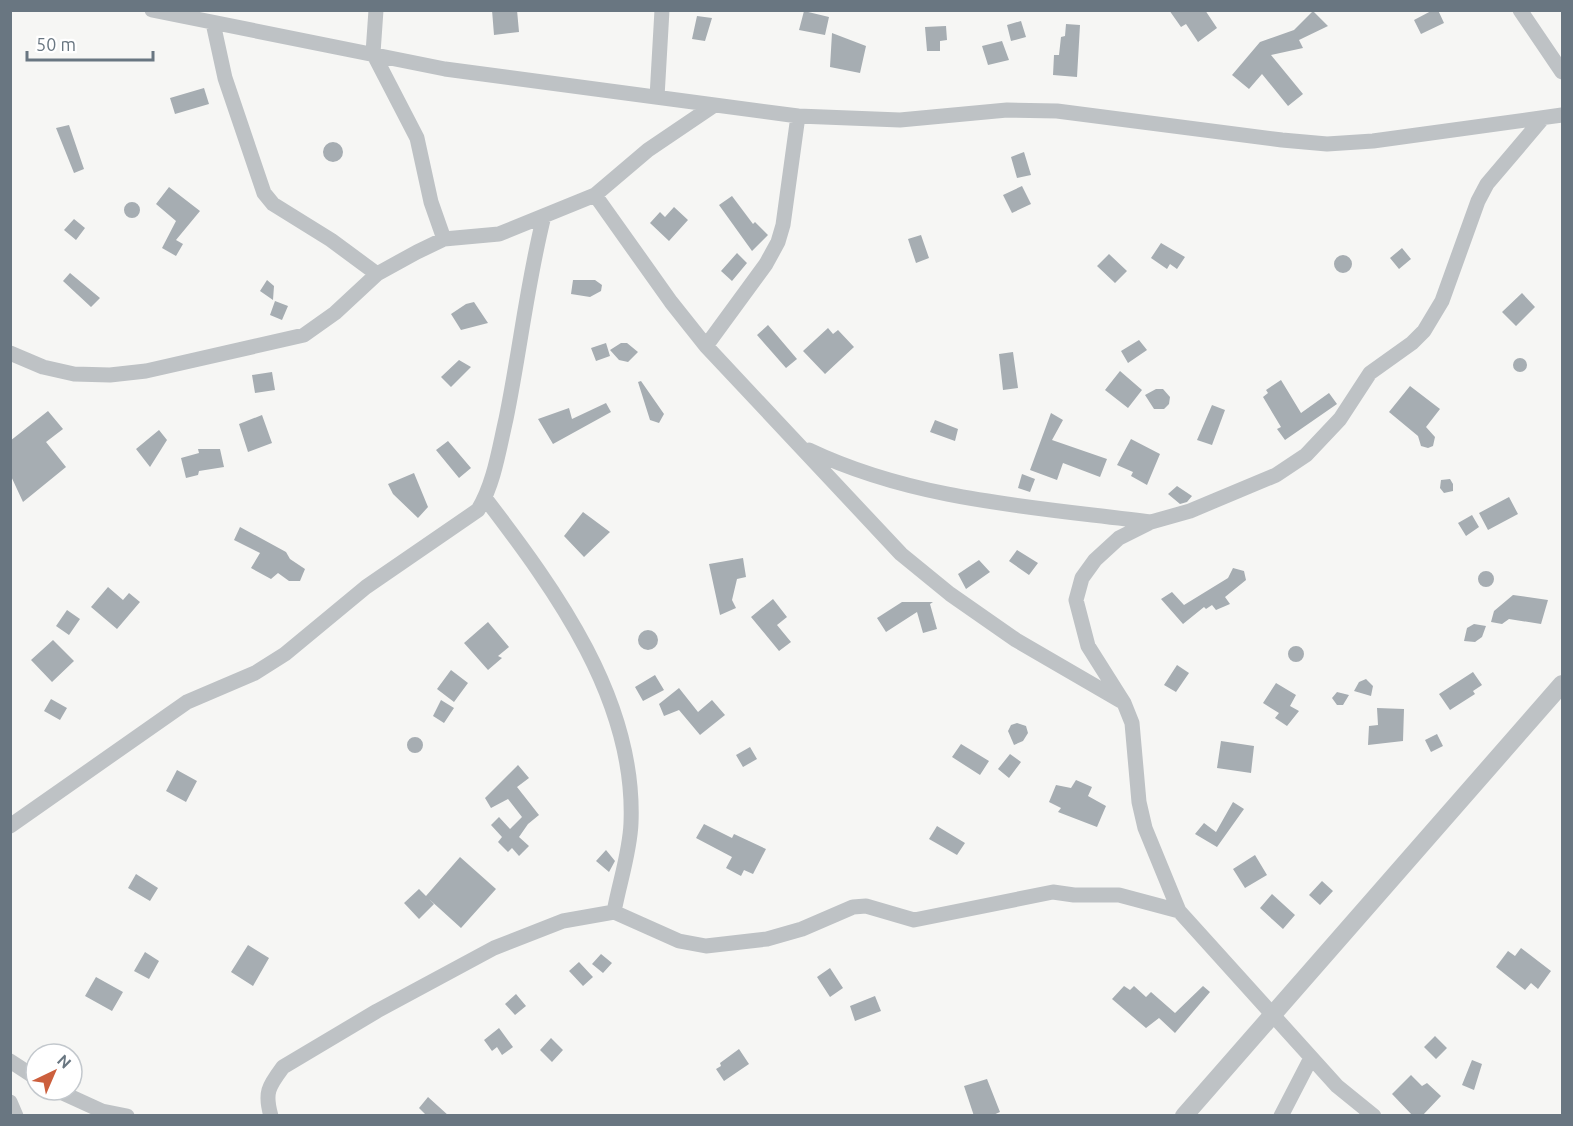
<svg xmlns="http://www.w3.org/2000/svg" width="1573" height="1126" viewBox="0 0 1573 1126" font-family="Ubuntu,sans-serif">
<rect width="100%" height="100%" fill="#f6f6f4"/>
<path fill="#a6adb2" d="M492 10H517L519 32 494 35Z
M1169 10H1205L1217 28 1198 42 1186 24 1181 27Z
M1433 10H1438L1444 23 1421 34 1414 20Z
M804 11 829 17 825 35 799 30Z
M1313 11 1328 26 1299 40 1303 48 1271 55 1303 94 1288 106 1262 74 1249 89 1232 75 1260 42 1294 30Z
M697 16 712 18 705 41 692 39Z
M1021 21 1026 37 1011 41 1007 25Z
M1066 24 1080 25 1077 77 1053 75 1054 55H1059L1061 37 1065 36Z
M946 26 947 40 940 41V51H927L925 27Z
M832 33 866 46 860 73 830 67Z
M1002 41 1009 60 988 65 982 46Z
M204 88 209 104 175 114 170 98Z
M69 125 84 169 74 173 56 128Z
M323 152a10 10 0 1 1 20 0a10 10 0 1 1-20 0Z
M1024 152 1031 175 1017 178 1011 157Z
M1022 186 1031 204 1012 213 1003 195Z
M169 187 200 211 176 240 183 244 176 256 162 248 176 221 156 204Z
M732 196 753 224 755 222 768 235 752 251 719 205Z
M124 210a8 8 0 1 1 16 0a8 8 0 1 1-16 0Z
M674 207 688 220 669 241 650 223 660 212 665 217Z
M74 219 85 228 76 240 64 230Z
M921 235 929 258 916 263 908 239Z
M1161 243 1185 257 1177 269 1170 264 1167 269 1151 258Z
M1402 248 1411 259 1399 269 1390 258Z
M737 253 747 263 732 281 721 271Z
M1109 254 1127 271 1115 283 1097 266Z
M1334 264a9 9 0 1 1 18 0a9 9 0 1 1-18 0Z
M70 273 100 298 91 307 63 281Z
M267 280 274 286 273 300 260 291Z
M573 280H595L602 285 601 291 590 297 571 294Z
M1522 293 1535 307 1516 326 1502 312Z
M275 301 288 306 282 320 270 315Z
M474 302 488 323 461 330 451 314 466 304Z
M768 325 797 359 786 368 757 335Z
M828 328 833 334 838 330 854 347 825 374 803 351Z
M1139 340 1147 350 1128 363 1121 351Z
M606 343 610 356 596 361 591 348Z
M621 343H627L638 352 628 362 619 360 610 350Z
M1013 352 1018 388 1003 390 999 354Z
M1513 365a7 7 0 1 1 14 0a7 7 0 1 1-14 0Z
M459 360 471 367 451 387 441 377Z
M1120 371 1142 390 1128 408 1105 390Z
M272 372 275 390 255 393 252 375Z
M1281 380 1301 413 1329 393 1337 404 1285 440 1277 429 1281 427 1263 397 1268 393 1266 390Z
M641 381 664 414 659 423 650 420 638 382Z
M1410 386 1440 409 1426 427 1435 437 1433 446 1428 448 1421 446 1418 436 1389 412Z
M1156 389H1163L1170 397 1169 404 1164 409H1154L1145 395Z
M606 403 611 412 553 444 538 419 569 408 572 419Z
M1212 405 1225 410 1212 445 1197 440Z
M48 411 63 429 46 442 66 467 23 502 10 474V441Z
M1051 413 1063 420 1052 440 1107 459 1100 477 1063 463 1057 480 1030 470Z
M262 415 272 443 248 452 239 424Z
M935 420 958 429 955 441 930 432Z
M159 430 167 440 150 467 136 449Z
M1131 439 1160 454 1147 485 1131 476 1133 472 1117 465Z
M448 441 471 468 459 478 436 450Z
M198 449H220L224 467 199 471 198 475 186 478 181 458 199 453Z
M414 473 428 507 418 518 393 494 388 484Z
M1022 474 1035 479 1030 492 1018 488Z
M1450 479 1453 484V491L1444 493 1440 488 1441 480Z
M1177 486 1192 496 1187 502 1180 504 1168 494Z
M1509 497 1518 514 1488 530 1479 513Z
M583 512 610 532 584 557 564 536Z
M1472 515 1479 527 1466 536 1458 523Z
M240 527 286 552 290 559 305 569 300 581H289L278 573 271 579 251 568 260 553 234 540Z
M1017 550 1038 563 1029 575 1009 561Z
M743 558 746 577 737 579 732 600 736 608 720 615 709 564Z
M979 560 990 572 966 589 958 574Z
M1233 568 1244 571 1246 580 1225 597 1230 604 1216 610 1212 605 1206 609 1204 607 1183 624 1161 599 1172 592 1184 605 1228 578Z
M1478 579a8 8 0 1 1 16 0a8 8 0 1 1-16 0Z
M108 587 123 600 129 593 140 602 117 629 91 607Z
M1513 595 1548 600 1541 624 1509 619 1502 624 1491 622 1494 611Z
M773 599 787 617 777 625 791 642 779 651 751 617Z
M902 602H933L930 604 937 629 923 633 917 612 886 632 877 618Z
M67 610 80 619 69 635 56 626Z
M488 622 509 647 498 656 502 658 488 670 464 643Z
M1474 624 1486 626 1482 637 1475 642 1464 641 1467 628Z
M638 640a10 10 0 1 1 20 0a10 10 0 1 1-20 0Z
M53 640 74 661 52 682 31 660Z
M1288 654a8 8 0 1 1 16 0a8 8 0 1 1-16 0Z
M1177 665 1189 673 1176 692 1164 685Z
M451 670 468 683 454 702 437 689Z
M1473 672 1482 685 1473 691 1475 694 1450 710 1439 694Z
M655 675 664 690 643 701 635 687Z
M1366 679 1373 686 1371 696 1354 691 1359 682Z
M1276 683 1296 695 1290 706 1299 711 1287 726 1275 718 1279 713 1263 703Z
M679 688 698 712 712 700 725 715 700 735 679 710 664 716 659 704Z
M1337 692 1349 695 1343 705H1337L1332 698Z
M51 699 67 708 60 720 44 711Z
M441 700 454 708 444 723 433 716Z
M1377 708 1404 709 1403 741 1368 745 1369 726 1378 725Z
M1017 723 1026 726 1028 733 1023 741 1014 745 1008 731 1011 725Z
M1437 734 1443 746 1431 752 1425 740Z
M407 745a8 8 0 1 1 16 0a8 8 0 1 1-16 0Z
M1221 741 1254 746 1251 773 1217 768Z
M961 744 989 761 980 775 952 757Z
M750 747 757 759 743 767 736 755Z
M1010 754 1021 762 1009 778 998 769Z
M518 765 529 778 517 787 539 815 528 824 519 837 529 846 519 856 512 848 508 852 498 842 502 837 491 825 499 817 510 829 522 817 508 799 491 808 485 798Z
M177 770 197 781 186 802 166 791Z
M1076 780 1092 787 1088 796 1106 806 1097 827 1058 812 1061 808 1049 802 1056 785 1071 788Z
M1233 802 1244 809 1217 847 1195 834 1204 823 1216 832Z
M704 824 732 838 734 834 766 849 753 874 744 870 741 876 726 868 732 857 696 838Z
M937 826 965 843 957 855 929 839Z
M606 850 615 861 609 872 596 861Z
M1255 855 1267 875 1245 888 1233 869Z
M460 857 496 889 461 928 429 899 434 904 419 919 404 903 419 889 426 896Z
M136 874 158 888 150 901 128 888Z
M1322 881 1333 891 1320 905 1309 895Z
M1272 894 1295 915 1283 929 1260 908Z
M248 945 269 958 253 986 231 972Z
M1521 948 1551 971 1538 989 1531 983 1525 990 1496 967 1508 951 1515 956Z
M145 952 159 961 149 979 134 971Z
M601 954 612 963 603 973 592 964Z
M579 962 593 977 583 986 569 971Z
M830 968 843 988 830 997 817 977Z
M96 977 123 992 112 1011 85 996Z
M1124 986 1130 990 1134 986 1146 997 1151 992 1175 1013 1203 986 1210 992 1175 1033 1159 1018 1146 1028 1112 999Z
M516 994 526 1006 515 1015 505 1004Z
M875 996 881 1011 855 1021 850 1006Z
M499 1028 513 1047 502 1055 497 1047 492 1051 484 1040Z
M1435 1036 1447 1048 1436 1059 1424 1047Z
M551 1038 563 1050 552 1062 540 1050Z
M739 1049 749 1064 724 1081 716 1069 721 1066 720 1063Z
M1472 1060 1482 1064 1474 1090 1462 1085Z
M1411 1075 1422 1086 1427 1083 1441 1096 1422 1116H1413L1392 1094Z
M987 1079 1000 1112 991 1116H974L964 1086Z
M428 1097 449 1116H427L419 1108Z"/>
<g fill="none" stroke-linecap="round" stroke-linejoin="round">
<path stroke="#bec2c5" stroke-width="15" d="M152 10 445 69 798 116 900 120 1007 110 1057 111 1282 140 1327 144 1373 141 1562 115
M376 10 373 53 417 138 431 202 444 239
M1520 10 1562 72
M213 23 225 78 264 193 273 204 331 240 377 274
M657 97 662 10
M595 195 671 302 706 346 901 554 950 594 1016 640 1121 701
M706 346 766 264 778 242 783 225 798 116
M10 353 43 367 74 374 110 375 146 371 304 335 335 313 377 274 417 252 444 239 499 234 595 195 648 150 713 106
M809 450C916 501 1035 507 1151 522
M485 498C556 591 636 700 631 823 630 852 619 884 614 912
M10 826 187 702 255 673 285 654 366 587 478 510C494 484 499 449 506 419 520 351 527 283 544 216
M10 1061 36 1078
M56 1090 102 1111 127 1116
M10 1102 16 1116
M271 1116C264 1092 269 1086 283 1067L377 1011 494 948 563 921 614 912 679 941 706 946 767 939 802 929 853 907 866 906 914 920 1053 892 1074 895H1119L1179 911
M1281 1116 1311 1058
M1374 1116 1337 1086 1179 911 1145 828 1139 802 1132 723 1124 703 1088 646 1076 600 1082 578 1095 560 1119 538 1151 522 1190 511 1276 475 1306 455 1340 419 1370 373 1412 343 1424 331 1442 301 1478 201 1487 184 1543 118"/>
<path stroke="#bec2c5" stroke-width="18" d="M1184 1116 1562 684"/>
</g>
<rect width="1573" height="1126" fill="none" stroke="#697681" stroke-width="24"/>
<g transform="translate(54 1072) rotate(44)"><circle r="28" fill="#ffffff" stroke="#c3c8cd" stroke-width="1.5"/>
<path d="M0-4.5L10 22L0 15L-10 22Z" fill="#cc5f3d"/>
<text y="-9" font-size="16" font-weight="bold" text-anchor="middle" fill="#697681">N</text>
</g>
<path d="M27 51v9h126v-9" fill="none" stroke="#697681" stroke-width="3"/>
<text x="36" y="51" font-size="18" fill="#697681" stroke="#ffffff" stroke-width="4.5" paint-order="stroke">50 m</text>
</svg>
